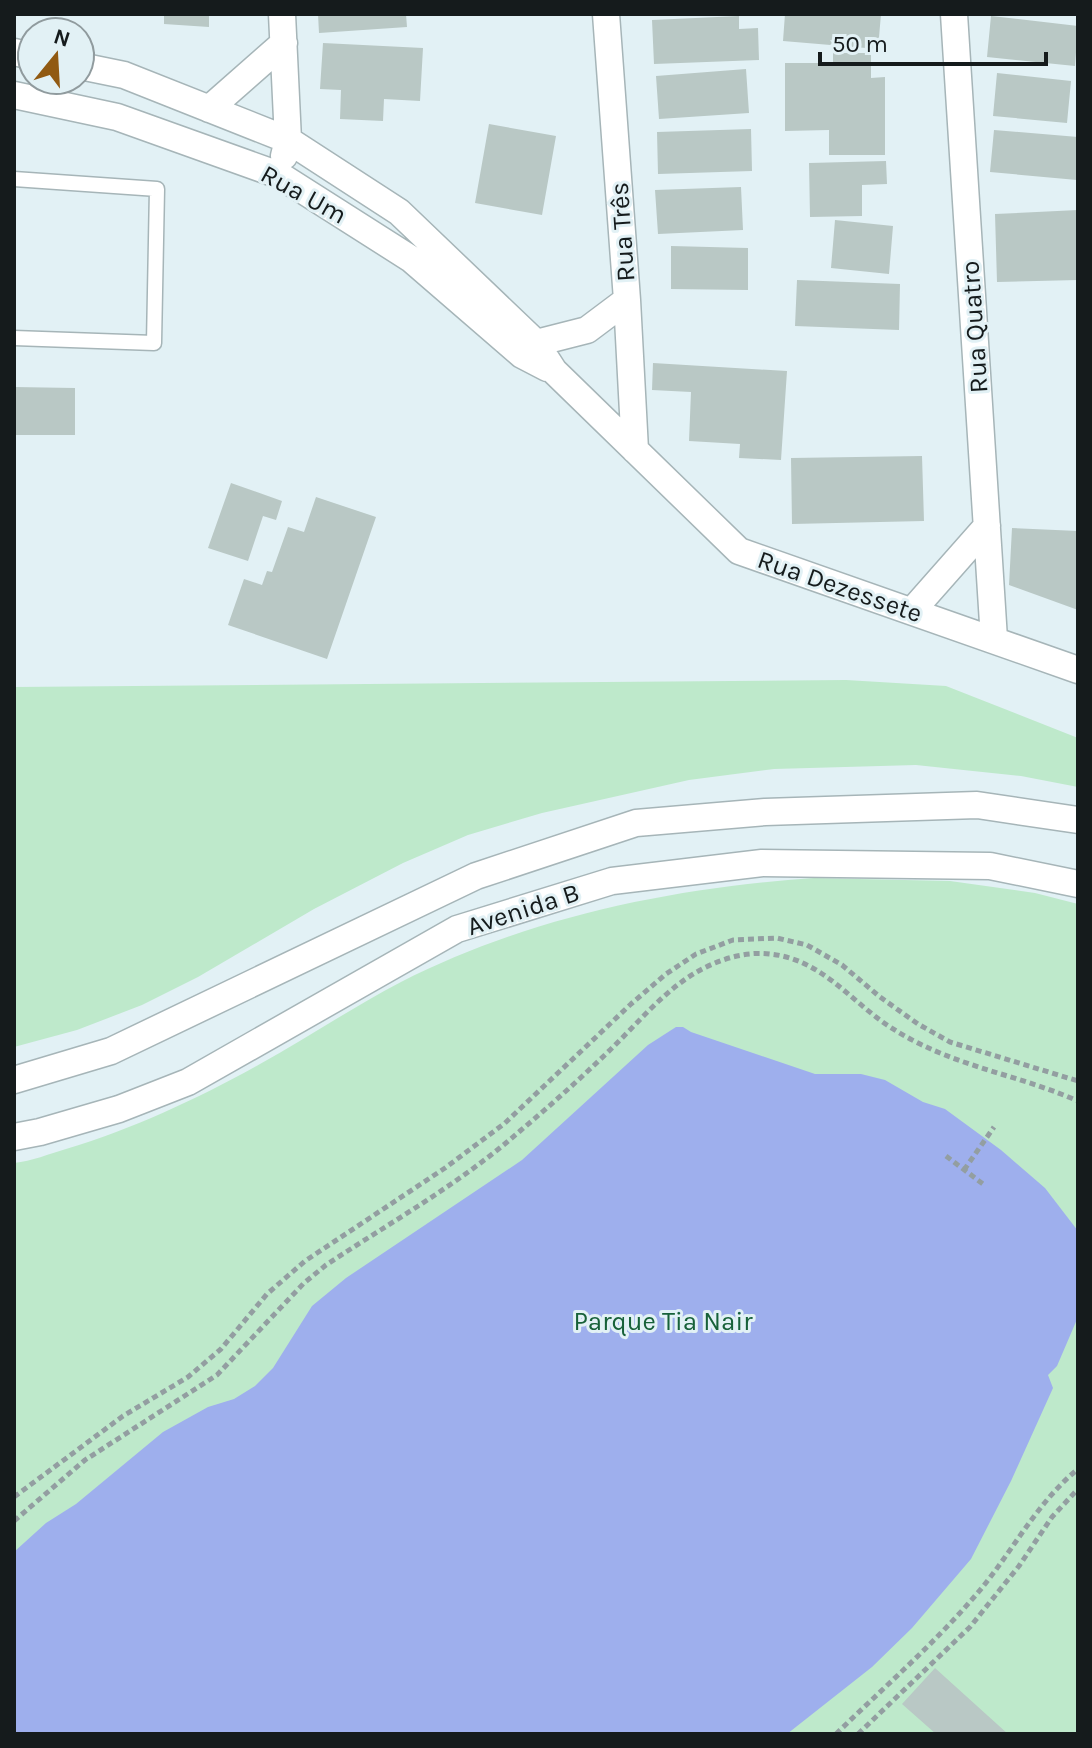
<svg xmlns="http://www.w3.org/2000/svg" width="1092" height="1748" viewBox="0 0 1092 1748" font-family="Karla,sans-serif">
<rect width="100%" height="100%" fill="#e2f1f5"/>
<path fill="#bee9cb" d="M846 680 946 686 1078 738V787L1021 776 916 765 774 769 689 780 542 813 468 835 403 863 314 909 198 977 142 1005 77 1030 14 1047V687Z
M814 878 950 881 1035 893 1078 904V1734H14V1163C32 1161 49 1154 66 1149 133 1129 199 1098 260 1064 307 1038 353 1007 401 982 529 917 672 888 814 878Z"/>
<path fill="#9eafed" d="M676 1027H683L691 1032 815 1074H861L885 1080 923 1102 945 1109 1001 1150 1045 1188 1078 1231V1317L1057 1366 1048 1375 1053 1388 1011 1481 971 1559 912 1628 872 1667 787 1734H14V1552L46 1523 76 1504 163 1432 208 1407 234 1399 255 1386 273 1368 312 1306 346 1278 522 1160 648 1045Z"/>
<path fill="#b9c8c5" d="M164 14H209V27L164 24Z
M318 14H406L407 27 319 33Z
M785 14H881L878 49 783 41Z
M739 16V29L758 28 759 60 654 64 652 20Z
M991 16 1078 26 1075 66 987 57Z
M323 43 423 48 420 101 384 99 383 121 340 119 341 90 320 89Z
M833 53H871V78L885 77V155H829V130L785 131V63H833Z
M746 69 749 113 659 119 656 76Z
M997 73 1071 81 1067 123 993 116Z
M489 124 556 136 542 215 475 203Z
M751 129 752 171 658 174 657 132Z
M994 130 1078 137 1077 180 990 172Z
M886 161 887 184 862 185V216L810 217 809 163Z
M741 187 743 230 658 234 655 190Z
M1078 210V280L997 282 995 214Z
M835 220 893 226 889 274 831 268Z
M671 246 748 248V290L671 289Z
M797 280 900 284 899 330 795 326Z
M653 363 787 371 781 460 739 458 740 444 689 441 691 392 652 390Z
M14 387 75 388V435H14Z
M922 456 924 521 792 524 791 458Z
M231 483 282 501 276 520 263 516 248 561 208 548Z
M316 497 376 517 327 659 228 625 244 579 262 585 267 571 272 572 288 527 304 532Z
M1012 528 1078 531V610L1009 585Z
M935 1668 1008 1734H936L902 1704Z"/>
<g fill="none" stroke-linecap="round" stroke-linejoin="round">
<g stroke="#a6b5b8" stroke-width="17">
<path id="lane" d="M14 179 157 189 154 343 14 338"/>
</g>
<g stroke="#a6b5b8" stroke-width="29">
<path id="street" d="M282 14 288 140 284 156
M606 14 627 300 635 450
M954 14 994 639
M14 52 32 56
M80 66 124 75 288 140 399 212 536 343 554 371 739 551 1078 670
M14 95 117 117 279 175 411 259 522 355 547 368
M209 109 284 43
M525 352 536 343 587 330 627 300
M912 611 987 526
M14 1080 111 1051 476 876 636 823 765 812 977 805 1078 820
M14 1137 40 1132 119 1109 188 1082 457 929 612 881 762 863 990 866 1078 884"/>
</g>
<path stroke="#939ea1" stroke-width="5" stroke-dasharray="6 4" stroke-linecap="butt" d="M946 1156 983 1184
M964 1170 994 1127
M14 1497 123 1416 188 1377 221 1349 267 1294 305 1261 445 1168 505 1123 631 1004 666 974 696 954 733 940 777 938 807 945 842 965 880 997 918 1024 950 1042 1078 1081
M14 1521 85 1460 217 1375 304 1283 326 1265C391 1222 461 1183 520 1131 551 1105 581 1078 610 1050 637 1024 663 992 695 973 717 960 744 951 770 954 820 959 849 999 887 1025 950 1067 1012 1072 1078 1101
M836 1734C882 1689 933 1645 975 1596 1011 1555 1035 1504 1078 1469
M858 1734 970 1627 1019 1566 1052 1517 1078 1489"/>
<use href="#lane" stroke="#fff" stroke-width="14"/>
<use href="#street" stroke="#fff" stroke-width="26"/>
</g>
<g text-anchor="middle" stroke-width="6" stroke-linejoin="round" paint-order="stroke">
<g font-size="26" fill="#151b1c" stroke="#e2f1f5">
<text transform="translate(304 194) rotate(29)" y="9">Rua Um</text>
<text transform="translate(622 232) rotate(-94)" y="9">Rua Três</text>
<text transform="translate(974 327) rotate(-94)" y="9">Rua Quatro</text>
<text transform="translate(840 586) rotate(19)" y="9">Rua Dezessete</text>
<text transform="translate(523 909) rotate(-18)" y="9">Avenida B</text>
</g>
<g font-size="26" fill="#176139" stroke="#e2f1f5">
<text x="663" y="1330">Parque Tia Nair</text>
</g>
</g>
<rect width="1092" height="1748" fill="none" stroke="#151b1c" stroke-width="32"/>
<g transform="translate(56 56) rotate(18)"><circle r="38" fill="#e2f1f5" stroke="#909b9e" stroke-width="2"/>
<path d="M0-6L14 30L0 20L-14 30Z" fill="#915a12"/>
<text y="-12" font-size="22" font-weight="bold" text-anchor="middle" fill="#151b1c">N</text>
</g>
<path d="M820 52v12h226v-12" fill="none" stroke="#151b1c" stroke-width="4"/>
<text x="832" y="52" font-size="24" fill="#151b1c" stroke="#e2f1f5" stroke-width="6" paint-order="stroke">50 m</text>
</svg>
